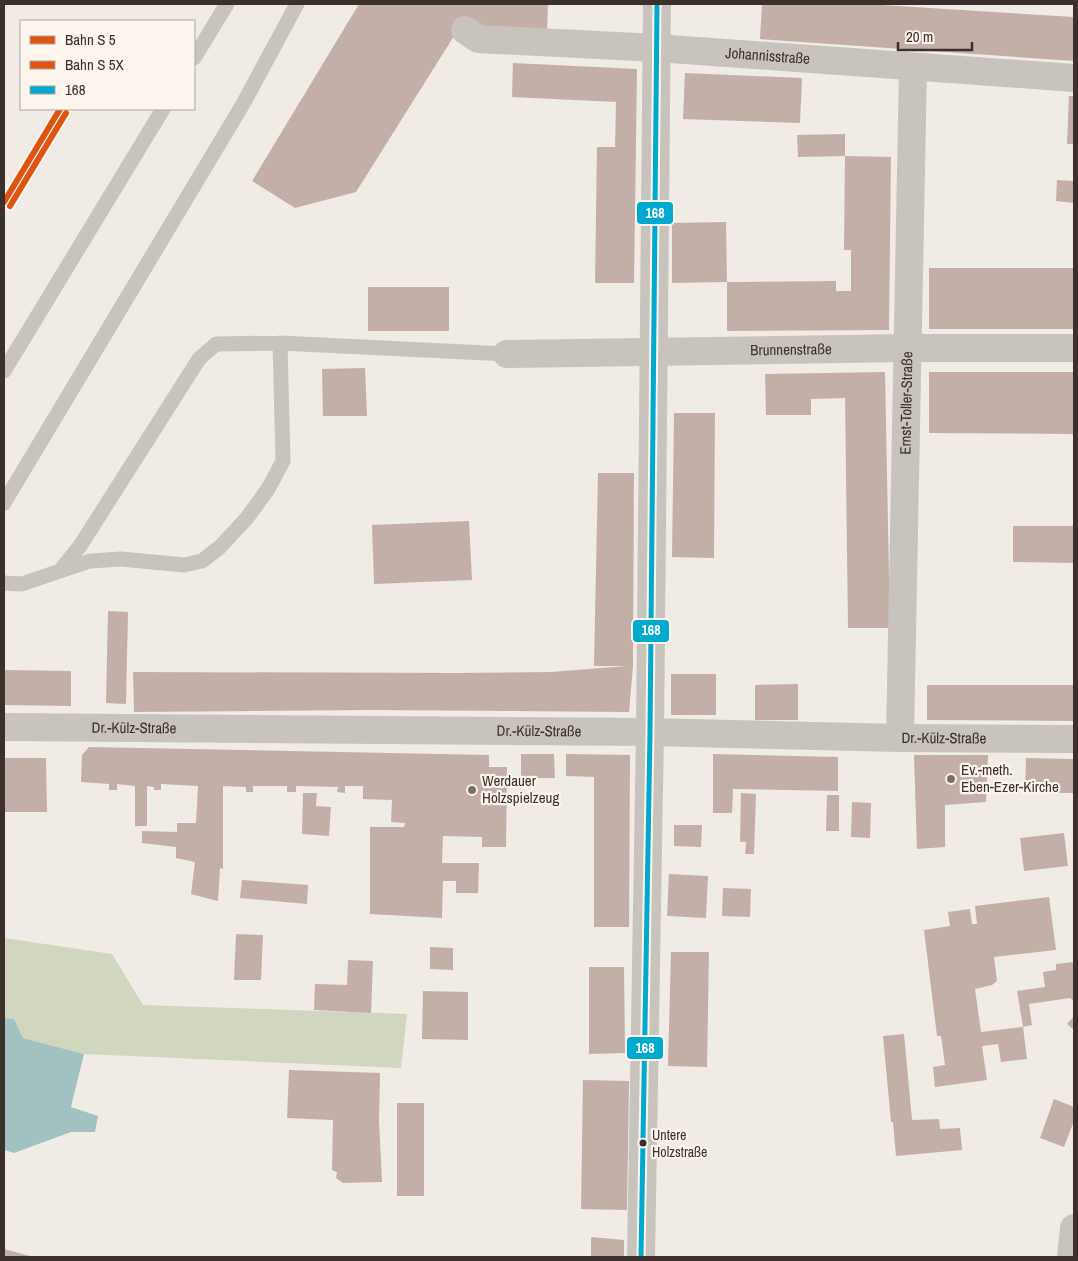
<svg xmlns="http://www.w3.org/2000/svg" width="1078" height="1261" viewBox="0 0 1078 1261" font-family="'Archivo Narrow',sans-serif">
<rect width="100%" height="100%" fill="#f0ebe5"/>
<path fill="#d1d6bf" d="M4 938 112 954 143 1005 407 1014 401 1068 84 1054 23 1038 14 1019 4 1018Z"/>
<path fill="#a1c2c1" d="M4 1018 14 1019 23 1038 84 1054 71 1107 98 1116 95 1132H71L14 1153 4 1150Z"/>
<path fill="#c3afa7" d="M359 4H548L547 31 459 28 356 192 295 208 252 181Z
M762 4H866L1074 17V61L760 39Z
M513 63 637 69 634 283H595L597 147H615L616 102 512 97Z
M685 73 802 78 800 123 683 119Z
M1069 96H1074V144H1067Z
M845 134V156L798 157 797 135Z
M845 156 891 157 889 330 727 331V282L836 281V291H851V250H844Z
M1057 180 1074 181V203L1056 201Z
M726 222 727 282 672 283V223Z
M929 268H1074V329H929Z
M368 287H449V331H368Z
M365 368 367 416H323L322 369Z
M885 372 890 628H848L845 398 811 399V415H766L765 374Z
M929 372H1074V434L929 433Z
M674 413H715L714 558 672 557Z
M598 473H634L633 666 629 712 371 710 134 712 133 672 458 673 551 672 627 666H594Z
M469 521 472 580 374 584 372 525Z
M1013 526H1074V563L1013 562Z
M108 611 128 612 126 704 106 703Z
M4 670 71 671V706L4 705Z
M671 674H716V715H671Z
M798 684V720H755V685Z
M927 685H1074V721L927 720Z
M89 747 489 755V767H507L506 847H482V837L443 836 442 863H479L478 893H456V881H443L442 918 370 914V827H404L405 823 391 822 392 800 363 799V786H345V793L337 792 338 787 296 786V792H287V786H253V792H246V787L223 786V869L220 868 218 901 191 894 195 862 176 858V847L142 843V831L177 832V823H196L198 786 161 784V790H154V787L147 786V826H135V786L117 784V790H109V784L81 782 82 755Z
M521 754H554L555 778H521Z
M566 754 630 755 629 927H594V777L566 776Z
M713 754 838 757V791L733 789 732 813H713Z
M914 755H988L986 802 945 805V847L917 849Z
M4 758H46L47 812H4Z
M1026 758 1074 759V793H1025Z
M303 793H317L316 806 331 807 329 836 302 834Z
M741 793 756 794 754 854H745L746 842H740Z
M827 795H839V831H826Z
M852 802 871 803 870 838 851 837Z
M674 825H702L701 847 674 846Z
M1064 833 1068 866 1024 871 1020 838Z
M669 874 708 876 706 918 667 916Z
M242 880 308 885 307 904 240 898Z
M723 888 751 889 750 917 722 916Z
M1049 897 1056 950 994 957 997 981 992 985 975 989 981 1032 1023 1027 1017 991 1045 987 1043 972 1056 970V964L1074 962V1001L1070 998 1029 1004 1032 1025 1023 1027 1027 1059 1001 1062 998 1044 982 1046 987 1080 935 1087 933 1067 945 1065 941 1036H937L924 930 950 926 948 912 970 909 972 924H977L975 906Z
M236 934 263 935 261 980H234Z
M430 947 453 948V970L430 969Z
M671 952H709L707 1067 668 1066Z
M348 960 373 961 371 1013 314 1010 315 984 347 985Z
M589 967H624L625 1053 589 1054Z
M423 991 468 992V1040L422 1039Z
M1074 1016V1030L1067 1024Z
M904 1034 912 1120 939 1119 940 1129 960 1128 962 1150 896 1156 893 1122H891L883 1036Z
M289 1070 380 1073 379 1121 382 1182 343 1183 336 1178 337 1172 332 1170 333 1120 287 1118Z
M583 1080 629 1081 627 1210 581 1209Z
M1054 1099 1074 1107V1121L1064 1147 1040 1138Z
M397 1103H424V1196H397Z
M591 1237 624 1240V1257H591Z
M4 1249 34 1257H4Z"/>
<g fill="none" stroke-linecap="round" stroke-linejoin="round">
<path stroke="#c9c3be" stroke-width="15" d="M194 58 227 4
M4 371 163 109
M4 503 243 104 297 4
M60 571 90 561 121 559 184 565 202 561 220 547 247 518 268 489 283 461 280 343
M4 583 22 584 60 571 80 546 199 359 216 344 280 343 507 354"/>
<g stroke="#c9c3be" stroke-width="28">
<path id="s1" d="M465 30 478 39 657 48 1074 78"/>
<path id="s2" d="M507 354 907 348H1074"/>
<path id="s3" d="M4 727 650 732 900 738 1074 739"/>
<path id="s4" d="M900 738 913 67"/>
</g>
<path stroke="#c9c3be" stroke-width="28" d="M641 1257 650 732 657 4
M1071 1257 1074 1228"/>
<g stroke="#fbf5ee" stroke-width="9">
<path id="bus-1" d="M641 1257 650 732 657 4"/>
</g>
<use href="#bus-1" stroke="#00a9ce" stroke-width="5"/>
<g stroke="#fbf5ee" stroke-width="10">
<path id="rail-1" d="M4 202 60 109"/>
</g>
<g stroke="#fbf5ee" stroke-width="10">
<path id="rail-2" d="M10 206 66 113"/>
</g>
<use href="#rail-1" stroke="#dd5413" stroke-width="6"/>
<use href="#rail-2" stroke="#dd5413" stroke-width="6"/>
</g>
<g fill="#7a716c" stroke="#fbf5ee" stroke-width="2">
<circle cx="951" cy="779" r="5"/>
<circle cx="472" cy="790" r="5"/>
</g>
<circle fill="#3b302b" stroke="#fbf5ee" stroke-width="2" cx="643" cy="1143" r="4.5"/>
<g text-anchor="middle" stroke-width="4.5" stroke-linejoin="round" paint-order="stroke">
<g font-size="14" fill="#3b302b" stroke="#fbf5ee" text-anchor="start">
<text x="652" y="1140">Untere<tspan x="652" dy="17">Holzstraße</tspan></text>
</g>
<g font-size="15" fill="#3b302b" stroke="#fbf5ee">
<text dy="5" stroke="none"><textPath href="#s1" startOffset="306">Johannisstraße</textPath></text>
<text dy="5" stroke="none"><textPath href="#s2" startOffset="284">Brunnenstraße</textPath></text>
<text dy="5" stroke="none"><textPath href="#s4" startOffset="335">Ernst-Toller-Straße</textPath></text>
<text dy="5" stroke="none"><textPath href="#s3" startOffset="130">Dr.-Külz-Straße</textPath></text>
<text dy="5" stroke="none"><textPath href="#s3" startOffset="535">Dr.-Külz-Straße</textPath></text>
<text dy="5" stroke="none"><textPath href="#s3" startOffset="940">Dr.-Külz-Straße</textPath></text>
</g>
<g font-size="15" fill="#3b302b" stroke="#fbf5ee" text-anchor="start">
<text x="961" y="775">Ev.-meth.<tspan x="961" dy="17">Eben-Ezer-Kirche</tspan></text>
<text x="482" y="786">Werdauer<tspan x="482" dy="17">Holzspielzeug</tspan></text>
</g>
</g>
<g stroke="#fbf5ee" stroke-width="2">
<rect x="636" y="201" width="38" height="24" rx="5" fill="#00a9ce"/>
<rect x="632" y="619" width="38" height="24" rx="5" fill="#00a9ce"/>
<rect x="626" y="1036" width="38" height="24" rx="5" fill="#00a9ce"/>
</g>
<g font-size="14" text-anchor="middle" font-weight="bold" fill="#fff">
<text x="655" y="218">168</text>
<text x="651" y="635">168</text>
<text x="645" y="1053">168</text>
</g>
<rect width="1078" height="1261" fill="none" stroke="#3b302b" stroke-width="10"/>
<rect x="20" y="20" width="175" height="90" fill="#fbf5ee" stroke="#aea6a0"/>
<rect x="30" y="36" width="25" height="8" fill="#dd5413" stroke="#aea6a0"/>
<text x="65" y="45" font-size="15" fill="#3b302b">Bahn S 5</text>
<rect x="30" y="61" width="25" height="8" fill="#dd5413" stroke="#aea6a0"/>
<text x="65" y="70" font-size="15" fill="#3b302b">Bahn S 5X</text>
<rect x="30" y="86" width="25" height="8" fill="#00a9ce" stroke="#aea6a0"/>
<text x="65" y="95" font-size="15" fill="#3b302b">168</text>
<path d="M898 42v8h74v-8" fill="none" stroke="#3b302b" stroke-width="2.5"/>
<text x="906" y="42" font-size="15" fill="#3b302b" stroke="#fbf5ee" stroke-width="4" paint-order="stroke">20 m</text>
</svg>
